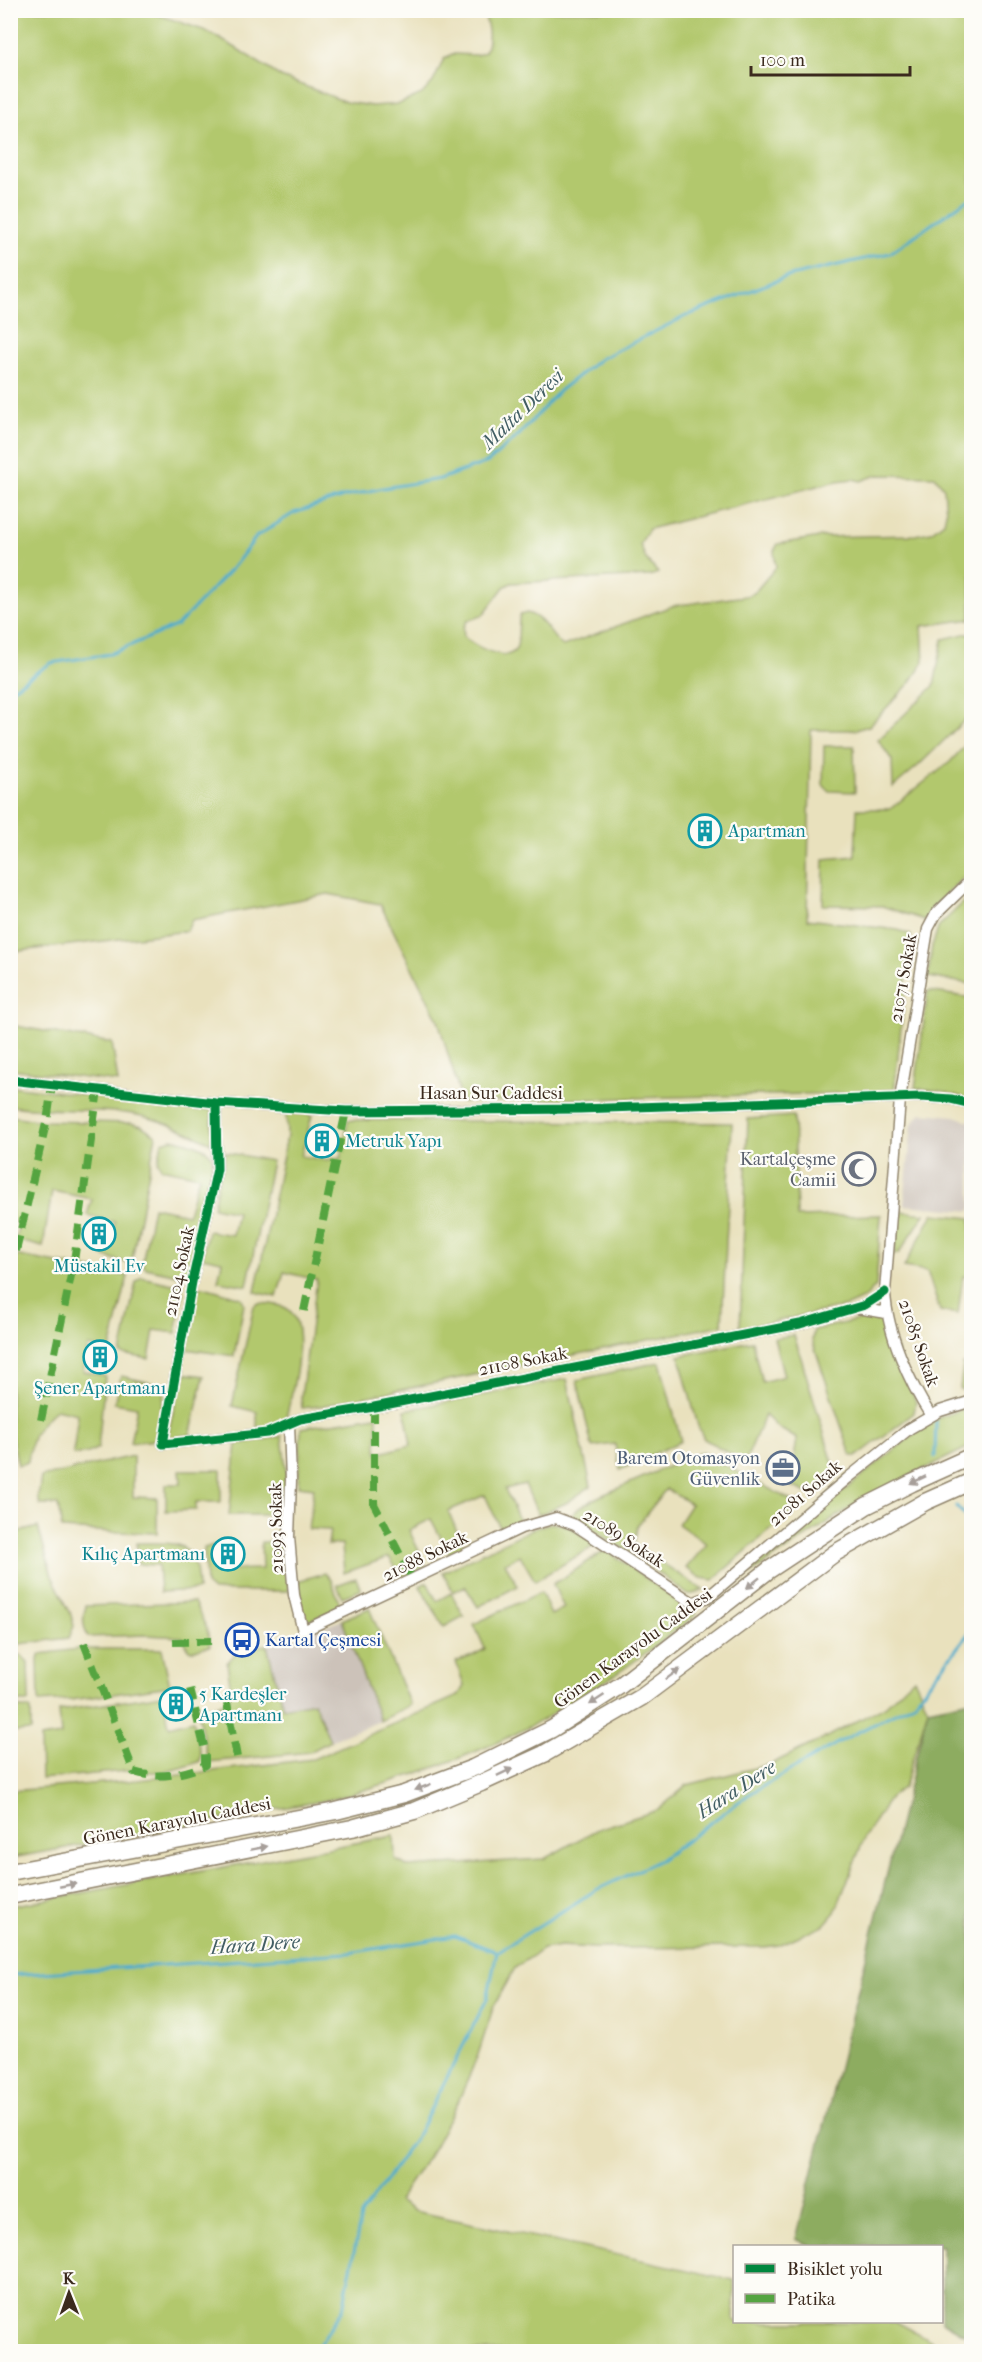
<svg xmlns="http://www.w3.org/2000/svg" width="982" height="2362" viewBox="0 0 982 2362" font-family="'IM FELL French Canon',serif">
<rect width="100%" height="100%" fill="#fdfcf7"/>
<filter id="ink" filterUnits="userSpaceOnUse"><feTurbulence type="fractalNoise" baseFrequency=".0167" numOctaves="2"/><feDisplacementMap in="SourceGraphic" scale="12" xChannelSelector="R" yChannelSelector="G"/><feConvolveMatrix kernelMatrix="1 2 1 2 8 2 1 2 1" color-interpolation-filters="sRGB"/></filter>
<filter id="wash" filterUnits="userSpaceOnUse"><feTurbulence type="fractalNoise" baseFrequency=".008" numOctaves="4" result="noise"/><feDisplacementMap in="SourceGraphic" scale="24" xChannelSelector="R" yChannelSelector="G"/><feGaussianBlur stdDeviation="1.35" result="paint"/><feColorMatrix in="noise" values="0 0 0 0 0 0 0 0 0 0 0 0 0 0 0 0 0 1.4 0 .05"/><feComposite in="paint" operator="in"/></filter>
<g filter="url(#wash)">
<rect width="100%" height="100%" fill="#e9e1bd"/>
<path fill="#ccc2b9" d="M921 1113 955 1116 971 1122V1211L904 1205 912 1124Z
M342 1620 380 1721 330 1741 314 1702 283 1709 267 1645 299 1636Z"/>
<path fill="#b2c86d" stroke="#767946" stroke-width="1.5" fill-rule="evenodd" d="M11 10 147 11 206 31 236 48 281 77 346 102 372 106 399 104 422 94 433 82 444 59 452 54 477 55 485 52C491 38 488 25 483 11H971V619L922 626 924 662 910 683 869 726 855 730H811L807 919 898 930 911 935 894 1092 462 1102 438 1020 380 904 328 894 192 920 187 931 11 952V962ZM877 475 935 476 944 488 946 513 944 522 931 532 915 535 820 537 778 544 774 551 776 567 754 593 746 596 672 606 563 646C549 636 546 618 527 613L520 615C517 625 520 640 516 649 507 664 473 645 464 637L463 628 467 621 483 615 504 587 511 583 650 576 658 573 646 559 640 544 649 529 837 481 853 479 861 481Z
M964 634H971V714L919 765 893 787 892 760 878 740 934 686 943 639Z
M971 739V870L932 908 924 920 882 906 823 905 824 859 855 856 857 809H890L950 762Z
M824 746H854L855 792 829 791 823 785Z
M971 895V984L928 977 932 946 939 926Z
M928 991 971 998V1100L942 1091 915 1088Z
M10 1025 112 1043 118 1082 11 1069Z
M10 1086 213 1110 211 1143C187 1131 159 1119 132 1114 93 1108 52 1112 12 1106Z
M286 1112 312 1115 301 1156 324 1160 341 1158 348 1120 732 1123 722 1325 321 1406 302 1408 301 1397 317 1280 284 1272 277 1297 255 1292 287 1136Z
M11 1116 43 1121 131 1123 142 1126 156 1135 131 1264 102 1256V1243L110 1244 115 1222 87 1215 92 1199 52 1191 43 1247 15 1240 19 1223 11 1221Z
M794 1116 797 1217 881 1215 876 1286 865 1298 847 1306 740 1329 748 1119Z
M172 1139C182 1140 208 1146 212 1157 213 1161 211 1168 211 1172L187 1277 146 1268 142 1264 153 1207 188 1214 199 1176 161 1168 158 1162 162 1142Z
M224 1152 272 1161 247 1286 218 1281 222 1261 202 1257 208 1231 232 1235 237 1212 213 1207Z
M899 1211 925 1214 899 1253 894 1255Z
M933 1214 971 1218V1278L963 1276 958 1314 940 1311 927 1271 904 1267Z
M14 1255 128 1276 110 1350 88 1346 83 1371 105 1376 98 1448 88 1453 73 1455 78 1414 56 1409C36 1428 31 1433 28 1462L18 1465 10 1430V1273Z
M141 1277 181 1286 183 1293 176 1333 154 1330 149 1359 121 1354 136 1282Z
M204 1287 242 1298 244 1304 234 1356 186 1349 197 1289Z
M259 1303C267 1304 279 1304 286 1308 312 1322 291 1398 285 1421L272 1426 257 1428V1412L232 1406 254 1306Z
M872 1317 885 1320 916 1402 914 1413 856 1457 851 1455 812 1340 814 1330Z
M794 1335 837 1476 809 1494 790 1485 797 1439 777 1427 765 1415 745 1462 704 1439 698 1426 679 1356 752 1341 762 1382 784 1376 774 1338Z
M660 1362 681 1441 620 1470 615 1444 592 1447 577 1380Z
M963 1364 971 1365V1394L960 1389Z
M182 1373 204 1376 190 1435 167 1438Z
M121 1376 165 1386 160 1422 155 1440 130 1443 137 1407 114 1403Z
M567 1379 591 1486 566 1503 538 1515 525 1484 505 1489 519 1520 501 1530 485 1495 448 1511 464 1547 449 1553 431 1519 409 1530 426 1566 402 1578 389 1557 344 1573 342 1544 328 1545 330 1530 308 1529 314 1488 298 1486 301 1428 377 1416V1454L411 1445 405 1410Z
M971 1406V1446L865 1498 751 1573 747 1569 930 1421Z
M282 1436 286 1469 285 1515H229L237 1444Z
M701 1452 794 1502 796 1507 713 1580 701 1578 686 1568 707 1544 678 1524 691 1504 666 1489 638 1525 634 1544 703 1590 693 1594H687L636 1556 575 1520 572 1515 579 1508 598 1497Z
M133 1456V1497L157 1498V1533L113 1532 62 1529 58 1505H40L38 1497 41 1477Z
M180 1470H221V1502H196V1510L166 1511V1484H181Z
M10 1508 19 1532 38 1527 52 1576 70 1612 74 1626 69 1638 11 1645Z
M551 1523 566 1525 593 1540 594 1546 535 1581 520 1555 505 1563 518 1586 478 1607 465 1586 453 1592 443 1572 536 1527Z
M261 1542H287L289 1591H213L206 1585 204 1548 214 1545V1570L262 1569Z
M137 1543C179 1543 197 1539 198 1590L160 1592 158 1565 137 1564Z
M606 1550 697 1614C641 1658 582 1701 517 1733 458 1762 395 1782 332 1799L11 1858V1791L138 1780 313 1759 458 1696 464 1686 456 1662 472 1656 485 1649 474 1624 541 1592 551 1615 564 1608 553 1584Z
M325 1573 331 1580 341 1607 311 1620 303 1619 297 1581Z
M356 1578 361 1590 342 1597 337 1585Z
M427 1582 437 1601 451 1593 464 1616 444 1627 420 1586Z
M194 1602 207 1629 210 1646 190 1651 182 1637 145 1635 88 1637C83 1626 82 1618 86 1606Z
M369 1608 410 1705 380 1721 342 1620Z
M267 1645 283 1708 314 1702 330 1741 310 1752 208 1762 196 1703C209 1709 216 1707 229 1700L231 1691 227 1663 240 1648Z
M78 1649H162L170 1686 71 1700 39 1702 38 1659 41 1654Z
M21 1655 28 1662 29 1700 27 1702H11V1656Z
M914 1678 928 1709 904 1787 891 1796 865 1836 835 1912 824 1925 779 1945 763 1947 595 1948 560 1946 543 1949 515 1968 493 2008 478 2055 458 2102 434 2147 398 2201 414 2211 734 2280V2322H897L950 2351H11V1906L394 1836 395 1859 408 1867 544 1859 598 1829 658 1810 687 1785 771 1764 831 1735 885 1706Z
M163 1695 169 1726 193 1720 201 1754 200 1761C182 1769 155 1776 136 1770L41 1779 40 1738 61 1735 59 1711Z
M11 1707 31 1709V1731L11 1732Z"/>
<path fill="#8dac60" stroke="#646b3f" stroke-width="1.5" d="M971 1700H972L971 2338 942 2321V2246H810L796 2239 928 1709Z"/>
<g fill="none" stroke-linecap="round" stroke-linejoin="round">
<path stroke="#4daccc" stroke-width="3" d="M10 690 51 663 110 654 178 625 234 566 257 536 294 513 343 497 383 488 440 479 488 462 519 435 559 391 600 359 686 316 786 277 890 253 965 201 972 199
M935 1457 936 1422
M956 1506 972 1523
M10 1975 348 1953 455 1936 497 1952
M314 2352 343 2309 361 2216 419 2132 487 1999 497 1952 596 1890 660 1860 748 1795 841 1741 914 1703 972 1629"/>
</g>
</g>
<g filter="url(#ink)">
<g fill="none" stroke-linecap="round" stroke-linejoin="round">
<g stroke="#92866e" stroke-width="13">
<path id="minor" d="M10 1080 216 1103 346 1111 580 1109 921 1097 951 1099 972 1104
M216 1103 217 1169 192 1282 163 1444 267 1433 300 1419 374 1407 800 1324 865 1305 885 1292
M857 1308 887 1313
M931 1416C909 1382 887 1333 885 1292L900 1099 928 929 936 914 972 879
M289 1424 291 1480 289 1537 294 1595 303 1631 521 1528 556 1518 575 1525 690 1601 695 1602 708 1597 848 1478 909 1429 940 1411 972 1401"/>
</g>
<g stroke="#92866e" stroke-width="19">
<path id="highway" d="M10 1872 336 1811 404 1794 473 1768 552 1729 621 1685 769 1570 866 1506 912 1483 972 1456
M10 1896 352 1828 414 1811 481 1783 544 1754 642 1697 835 1553 925 1502 972 1481"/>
</g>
<use href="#minor" stroke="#fff" stroke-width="10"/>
<use href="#highway" stroke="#fff" stroke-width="16"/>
<path stroke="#54a441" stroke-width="8" stroke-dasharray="15 8" stroke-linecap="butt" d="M16 1251 48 1115 52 1085
M304 1311 346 1111
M374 1407V1504L413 1580
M41 1420 74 1261 98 1090
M173 1642 216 1641
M84 1643 134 1772C156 1779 184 1775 205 1765V1750L190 1689
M226 1697 238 1763"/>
<g stroke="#fdfcf7" stroke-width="13">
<path id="cycleway" d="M10 1080 216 1103 346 1111 580 1109 921 1097 951 1099 972 1104
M216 1103 217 1169 192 1282 163 1444 267 1433 300 1419 374 1407 800 1324 865 1305 885 1292"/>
</g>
<use href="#cycleway" stroke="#00873e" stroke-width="9"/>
</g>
<defs><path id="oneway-solid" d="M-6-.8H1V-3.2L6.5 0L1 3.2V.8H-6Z" transform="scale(1.5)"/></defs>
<g fill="#a79f9a">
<use href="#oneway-solid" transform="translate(918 1480) rotate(155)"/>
<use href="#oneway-solid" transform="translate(753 1583) rotate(141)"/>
<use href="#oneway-solid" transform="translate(673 1674) rotate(-37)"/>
<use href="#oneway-solid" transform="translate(597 1700) rotate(147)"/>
<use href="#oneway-solid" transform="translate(505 1772) rotate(-25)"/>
<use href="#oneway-solid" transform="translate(423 1787) rotate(159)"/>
<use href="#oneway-solid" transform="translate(259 1848) rotate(-11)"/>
<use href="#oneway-solid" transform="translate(68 1885) rotate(-11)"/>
</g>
</g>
<defs>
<g id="building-ring" transform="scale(1.725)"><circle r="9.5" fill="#fdfcf7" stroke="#0f9aa8" stroke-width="1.5"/><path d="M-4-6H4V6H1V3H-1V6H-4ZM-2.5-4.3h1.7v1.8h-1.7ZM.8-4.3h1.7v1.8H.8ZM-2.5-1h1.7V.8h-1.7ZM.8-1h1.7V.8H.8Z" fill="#0f9aa8"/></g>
<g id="mosque-ring" transform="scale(1.725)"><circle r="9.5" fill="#fdfcf7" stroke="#6b7280" stroke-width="1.5"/><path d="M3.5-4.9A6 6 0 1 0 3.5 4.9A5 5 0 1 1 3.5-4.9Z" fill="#6b7280"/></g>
<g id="office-ring" transform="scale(1.725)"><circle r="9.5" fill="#fdfcf7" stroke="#5c6f8a" stroke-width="1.5"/><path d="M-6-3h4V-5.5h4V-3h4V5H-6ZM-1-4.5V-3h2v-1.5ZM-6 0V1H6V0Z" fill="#5c6f8a"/></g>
<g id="bus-ring" transform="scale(1.725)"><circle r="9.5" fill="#fdfcf7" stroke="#1a4fb4" stroke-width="1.5"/><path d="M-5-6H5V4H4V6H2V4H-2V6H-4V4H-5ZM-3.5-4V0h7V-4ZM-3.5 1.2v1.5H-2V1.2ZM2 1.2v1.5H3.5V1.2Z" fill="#1a4fb4"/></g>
</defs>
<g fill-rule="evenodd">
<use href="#building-ring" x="705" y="831"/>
<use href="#building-ring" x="322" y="1141"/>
<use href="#mosque-ring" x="859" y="1169"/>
<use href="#building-ring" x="99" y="1234"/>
<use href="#building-ring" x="100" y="1357"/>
<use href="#office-ring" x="783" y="1468"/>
<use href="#building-ring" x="228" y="1554"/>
<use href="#bus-ring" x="242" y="1640"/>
<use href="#building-ring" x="176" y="1704"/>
</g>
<g text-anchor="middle" stroke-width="4.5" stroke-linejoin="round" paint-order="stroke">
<g font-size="18" fill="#0d838f" stroke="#fdfcf7" text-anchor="start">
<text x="728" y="837">Apartman</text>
<text x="345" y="1147">Metruk Yapı</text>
<text x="99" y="1272" text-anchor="middle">Müstakil Ev</text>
<text x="100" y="1394" text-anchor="middle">Şener Apartmanı</text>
<text x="205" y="1560" text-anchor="end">Kılıç Apartmanı</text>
<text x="199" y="1700">5 Kardeşler<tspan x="199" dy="21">Apartmanı</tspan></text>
</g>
<g font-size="18" fill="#3b2a1e" stroke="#fdfcf7">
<text transform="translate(903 978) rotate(-80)" y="6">21071 Sokak</text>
<text x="491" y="1099">Hasan Sur Caddesi</text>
<text transform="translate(179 1271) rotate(-78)" y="6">21104 Sokak</text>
<text transform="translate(919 1343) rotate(71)" y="6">21085 Sokak</text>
<text transform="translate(523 1361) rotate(-11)" y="6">21108 Sokak</text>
<text transform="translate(805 1493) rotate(-41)" y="6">21081 Sokak</text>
<text transform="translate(276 1528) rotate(-91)" y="6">21093 Sokak</text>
<text transform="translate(624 1538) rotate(33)" y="6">21089 Sokak</text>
<text transform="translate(425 1556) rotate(-26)" y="6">21088 Sokak</text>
<text transform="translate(633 1648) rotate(-36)" y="6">Gönen Karayolu Caddesi</text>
<text transform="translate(177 1821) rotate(-11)" y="6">Gönen Karayolu Caddesi</text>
</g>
<g font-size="18" fill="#5b616d" stroke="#fdfcf7" text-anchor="end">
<text x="836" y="1165">Kartalçeşme<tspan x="836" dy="21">Camii</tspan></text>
</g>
<g font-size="18" fill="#4e5e75" stroke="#fdfcf7" text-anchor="end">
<text x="760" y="1464">Barem Otomasyon<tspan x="760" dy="21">Güvenlik</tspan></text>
</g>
<g font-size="18" fill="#164399" stroke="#fdfcf7" text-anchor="start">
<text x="265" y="1646">Kartal Çeşmesi</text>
</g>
<g font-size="20" font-style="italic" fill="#425e64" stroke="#fdfcf7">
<text transform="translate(522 409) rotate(-44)" y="7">Malta Deresi</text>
<text transform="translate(736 1789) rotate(-33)" y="7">Hara Dere</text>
<text transform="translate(255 1944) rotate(-4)" y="7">Hara Dere</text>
</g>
</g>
<rect width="982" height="2362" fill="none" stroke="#fdfcf7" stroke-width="36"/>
<rect x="733" y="2245" width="210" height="78" fill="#fdfcf7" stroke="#afa8a0" stroke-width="1.5"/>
<rect x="745" y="2264" width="30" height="9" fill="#00873e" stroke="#afa8a0" stroke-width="1.5"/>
<text x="787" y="2275" font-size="18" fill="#3b2a1e">Bisiklet yolu</text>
<rect x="745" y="2294" width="30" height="9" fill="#54a441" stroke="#afa8a0" stroke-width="1.5"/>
<text x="787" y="2305" font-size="18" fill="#3b2a1e">Patika</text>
<g transform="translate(69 2293) rotate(359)" stroke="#fdfcf7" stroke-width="4.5" paint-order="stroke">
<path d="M0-4.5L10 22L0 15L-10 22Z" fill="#3b2a1e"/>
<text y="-9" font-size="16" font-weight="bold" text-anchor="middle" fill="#3b2a1e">K</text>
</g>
<path d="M751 66v9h159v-9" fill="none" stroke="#3b2a1e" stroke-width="3"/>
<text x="760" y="66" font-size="18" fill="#3b2a1e" stroke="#fdfcf7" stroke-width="4.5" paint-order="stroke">100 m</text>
</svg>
